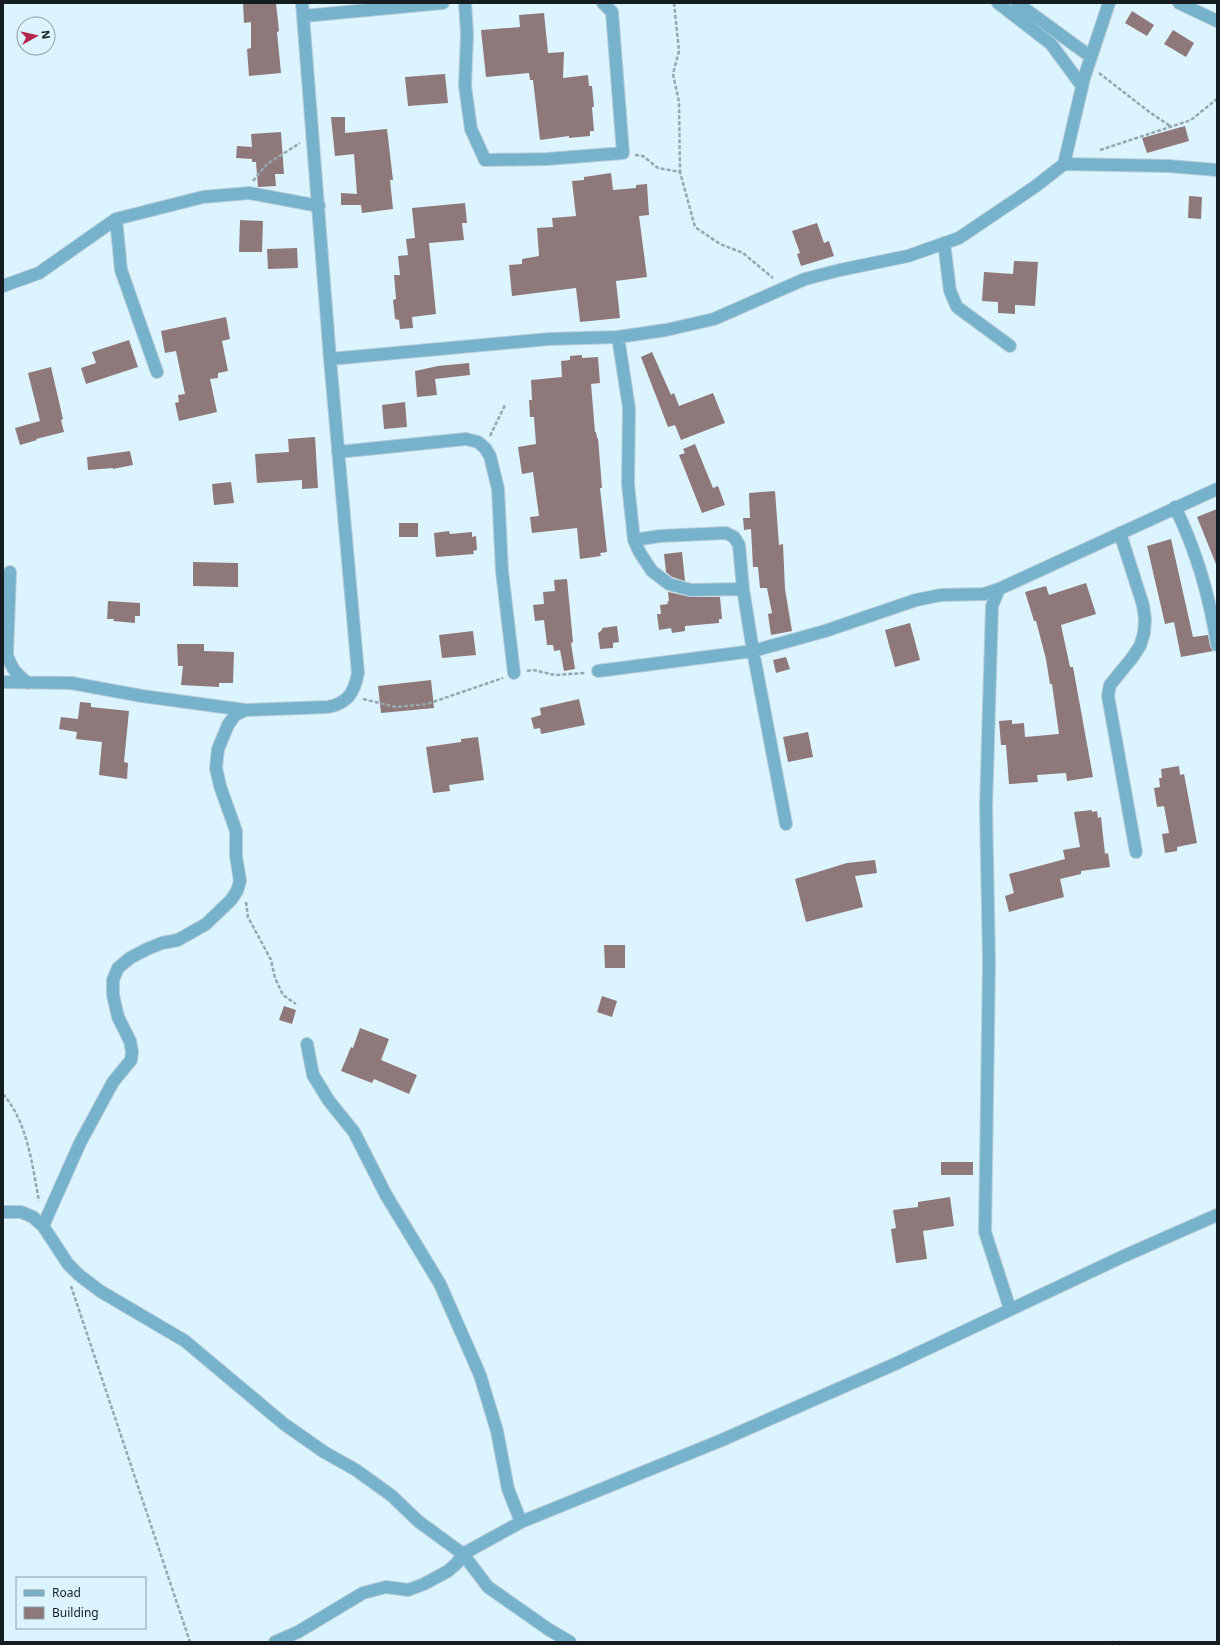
<svg xmlns="http://www.w3.org/2000/svg" width="1220" height="1645" viewBox="0 0 1220 1645" font-family="'Noto Sans',sans-serif">
<rect width="100%" height="100%" fill="#dcf4fe"/>
<path fill="#8f787a" d="M243 3H276L279 31 277 32 281 73 249 76 247 49 251 48V22L244 23Z
M1132 11 1154 25 1147 36 1125 23Z
M544 13 548 53 564 52 563 78 588 75 589 86H592L594 107H592L594 131H590V136L569 138V136L540 140 533 80H530L529 73 486 77 481 30 520 27 519 15Z
M1173 30 1194 43 1186 57 1164 44Z
M445 74 448 103 408 106 405 77Z
M331 117H345V133L387 129 393 180H390L393 209 362 213 361 205H341V193L357 194 354 154 335 156Z
M1185 126 1189 141 1147 153 1142 138Z
M281 132 284 174H275L276 186 258 187 256 162H252V159L236 158 237 146 252 147 251 134Z
M611 173 613 190 636 188V185L647 184 649 215 639 216 647 277 616 281 620 318 580 322 576 288 512 296 509 265 522 264V259L539 256 537 228 553 227 552 218 576 216 572 181 584 180V177Z
M1189 196 1202 197 1201 219 1188 218Z
M465 203 467 223H462L464 240 429 243 436 314 412 317 413 328 400 329 399 320 395 319 393 300 396 299 394 275H400L398 256 408 255 406 239 415 238 412 208Z
M240 220 263 221 262 252H239Z
M817 223 824 243 829 241 834 256 801 266 797 254 800 253 792 231Z
M297 248 298 268 268 269 267 249Z
M1014 261 1038 262 1035 306 1015 305V314L998 313V302L982 301 984 272 1013 274Z
M226 317 230 339 222 341 228 371 218 373V378L210 379 217 412 179 421 175 403 179 402 178 395 185 394 176 351 165 353 161 331Z
M129 340 138 367 86 384 81 368 96 363 92 352Z
M652 352 671 395 674 393 679 406 713 393 725 423 681 440 675 425 668 427 641 357Z
M582 355V358L598 357 600 383 591 384 595 432H596L597 438H598L602 488H600L607 552 600 553 601 556 580 559 577 528 532 533 530 517 539 516 533 472 522 474 518 447 536 444 534 417H530L529 400H532L531 380 562 377 561 361 570 360V356Z
M469 363 470 375 435 379 437 395 417 397 415 371 438 366Z
M51 367 63 419 61 420 64 432 36 439 37 440 20 445 15 428 40 421 28 373Z
M405 402 407 427 384 429 382 405Z
M315 437 318 488 302 489V480L257 483 255 454 289 452 288 439Z
M695 444 713 488 718 486 725 505 702 513 679 455 685 453 683 449Z
M130 451 133 465 113 469V468L88 470 87 457Z
M231 482 234 503 214 505 212 484Z
M775 491 779 545 783 544 785 589 792 631 771 635 768 614 772 613 767 588H760L758 567H753L751 529 744 530 743 518H750L749 493Z
M1217 509V564H1216L1197 517Z
M399 523H418V537H399Z
M449 531 450 534 472 532V537L476 536 477 550 473 551 474 554 436 557 434 533Z
M1171 539 1193 637 1208 635 1210 646 1213 651 1181 657 1174 622 1165 624 1147 546Z
M682 552 685 581 672 577 666 572 664 554Z
M193 562 238 563V587L193 586Z
M567 579 573 642 571 643 575 669 564 671 560 650 554 651 553 645H547L544 620 535 621 533 605 544 604 543 592 555 591 554 580Z
M1086 583 1096 614 1061 625 1070 667H1073L1093 777 1067 781 1066 773 1037 775 1038 782 1009 784 1006 745H1001L999 721 1012 720V724L1024 723 1025 737 1059 734 1052 684H1050L1046 659 1036 621H1034L1025 592 1046 586 1049 595Z
M668 592 691 597H720L722 619H719V623L685 626V631L672 633 671 628 659 630 657 614H661L660 605 668 604 667 602 669 601Z
M108 601 140 603V616H135V623L113 621 114 619H107Z
M910 623 920 660 895 667 885 630Z
M617 626 619 642 613 643V648L600 649 598 633 602 630V628Z
M473 631 476 655 442 658 439 635Z
M177 644H204V651L234 652 233 683H219V687L181 685 183 666H178Z
M786 657 790 669 776 673 773 660Z
M431 680 434 708 381 713 378 686Z
M579 699 585 725 541 734 540 728 534 729 531 718 541 715 540 708Z
M80 702 91 703V707L129 711 124 762 128 763 127 779 99 775 102 742 76 739 77 732 59 729 61 717 78 719Z
M808 732 813 757 788 762 783 737Z
M478 737 484 780 449 785 450 791 433 793 426 747 461 742V739Z
M1179 766 1180 775 1184 774 1197 843 1177 847V851L1165 853 1162 834 1169 833 1164 806 1157 807 1154 788 1160 787 1159 778H1162L1161 769Z
M1092 810V812L1097 811 1098 818 1101 817 1105 854 1108 853 1110 867 1081 871V874L1060 879 1064 897 1009 912 1005 896 1014 893 1009 874 1065 859 1063 850 1080 847 1074 812Z
M875 860 877 873 855 876 863 907 806 922 795 879 847 863Z
M604 945H625V968H605Z
M602 996 617 1001 612 1017 597 1012Z
M284 1006 296 1010 292 1024 279 1020Z
M360 1028 389 1039 381 1060 417 1075 409 1094 374 1079 372 1083 341 1071 351 1047 353 1048Z
M941 1162H973V1175H941Z
M950 1197 954 1226 923 1231 927 1259 896 1263 891 1229 896 1228 893 1210 918 1207V1202Z"/>
<g fill="none" stroke-linecap="round" stroke-linejoin="round">
<g stroke="#b8cdd6" stroke-width="14">
<path id="minor" d="M465 3 467 34 465 86 471 129 485 160 547 159 623 153 612 12 603 3
M998 3 1051 44 1082 86
M1017 3 1091 57
M1179 3 1217 21
M304 16 443 3
M1064 164 1084 78 1109 3
M116 219 121 270 157 372
M944 243 950 291 957 307 1010 346
M3 286 39 273 116 219 203 197 249 193 319 206
M618 337 629 408 628 484 634 540 640 553 652 571 669 584 691 590 743 589
M330 359 549 339 618 337 666 330 714 319 805 279 840 270 908 256 959 238 1036 186 1064 164 1168 166 1217 170
M338 452 466 439 478 442 485 448 490 456 498 489 502 571 514 673
M1175 507C1196 550 1210 598 1217 645
M1120 533 1143 605 1145 619 1144 633 1140 646 1132 658 1110 685 1108 696 1136 852
M634 540 660 536 726 533 734 537 739 545 743 589 753 651 786 824
M10 572 7 655C12 669 16 674 28 683
M999 589 992 606 986 807 989 963 985 1232 1010 1309
M598 671 753 651 825 631 916 600 941 595 984 594 999 589 1217 489
M3 682 71 683 142 696 245 710
M307 1044 313 1075 329 1101 354 1132 386 1195 440 1284 480 1375 497 1431 508 1489 521 1522
M3 1212H21L33 1217 43 1226 68 1264 79 1275 100 1291 185 1341 284 1424 324 1452 356 1470 392 1496 418 1521 463 1554 488 1587 548 1629 570 1642
M43 1226 80 1143 113 1082 131 1060 132 1052 130 1041 118 1017 113 995V980L118 968 130 958 147 949 162 943 178 940 206 924 231 900 237 891 240 881 236 856V831L220 786 216 768 218 749 228 725 235 715 246 710 328 707C348 703 354 693 358 673L330 359 302 3
M275 1642 298 1632 363 1593 386 1587 408 1590 424 1584 448 1571 457 1563 463 1554 521 1522 722 1440 895 1364 1124 1256 1217 1215"/>
</g>
<path stroke="#95a8b0" stroke-width="2.5" stroke-dasharray="4 2" stroke-linecap="butt" d="M674 3 679 51 673 74 679 102 680 172
M1099 73 1148 111 1170 126
M1100 150 1191 120 1217 99
M635 155 643 156 658 168 680 172 695 227 720 244 743 253 773 278
M253 181 267 164 300 143
M490 436 505 405
M527 671 533 670 555 675 585 673
M363 699 396 707 427 704 503 678
M246 902 248 917 271 960 275 978 283 995 296 1004
M3 1094C28 1123 32 1165 39 1201
M71 1286 190 1642
M1111 1642H1123"/>
<use href="#minor" stroke="#76b2cc" stroke-width="12"/>
</g>
<rect width="1220" height="1645" fill="none" stroke="#151d21" stroke-width="8"/>
<rect x="16" y="1577" width="130" height="52" fill="#dcf4fe" stroke="#8c9ea6"/>
<rect x="24" y="1590" width="20" height="6" fill="#76b2cc" stroke="#8c9ea6"/>
<text x="52" y="1597" font-size="12" fill="#151d21">Road</text>
<rect x="24" y="1607" width="20" height="12" fill="#8f787a" stroke="#8c9ea6"/>
<text x="52" y="1617" font-size="12" fill="#151d21">Building</text>
<g transform="translate(36 36) rotate(82)"><circle r="19" fill="#dcf4fe" stroke="#8c9ea6"/>
<path d="M0-3L7 15L0 10L-7 15Z" fill="#b6254a"/>
<text y="-6" font-size="11" font-weight="bold" text-anchor="middle" fill="#151d21">N</text>
</g>
</svg>
